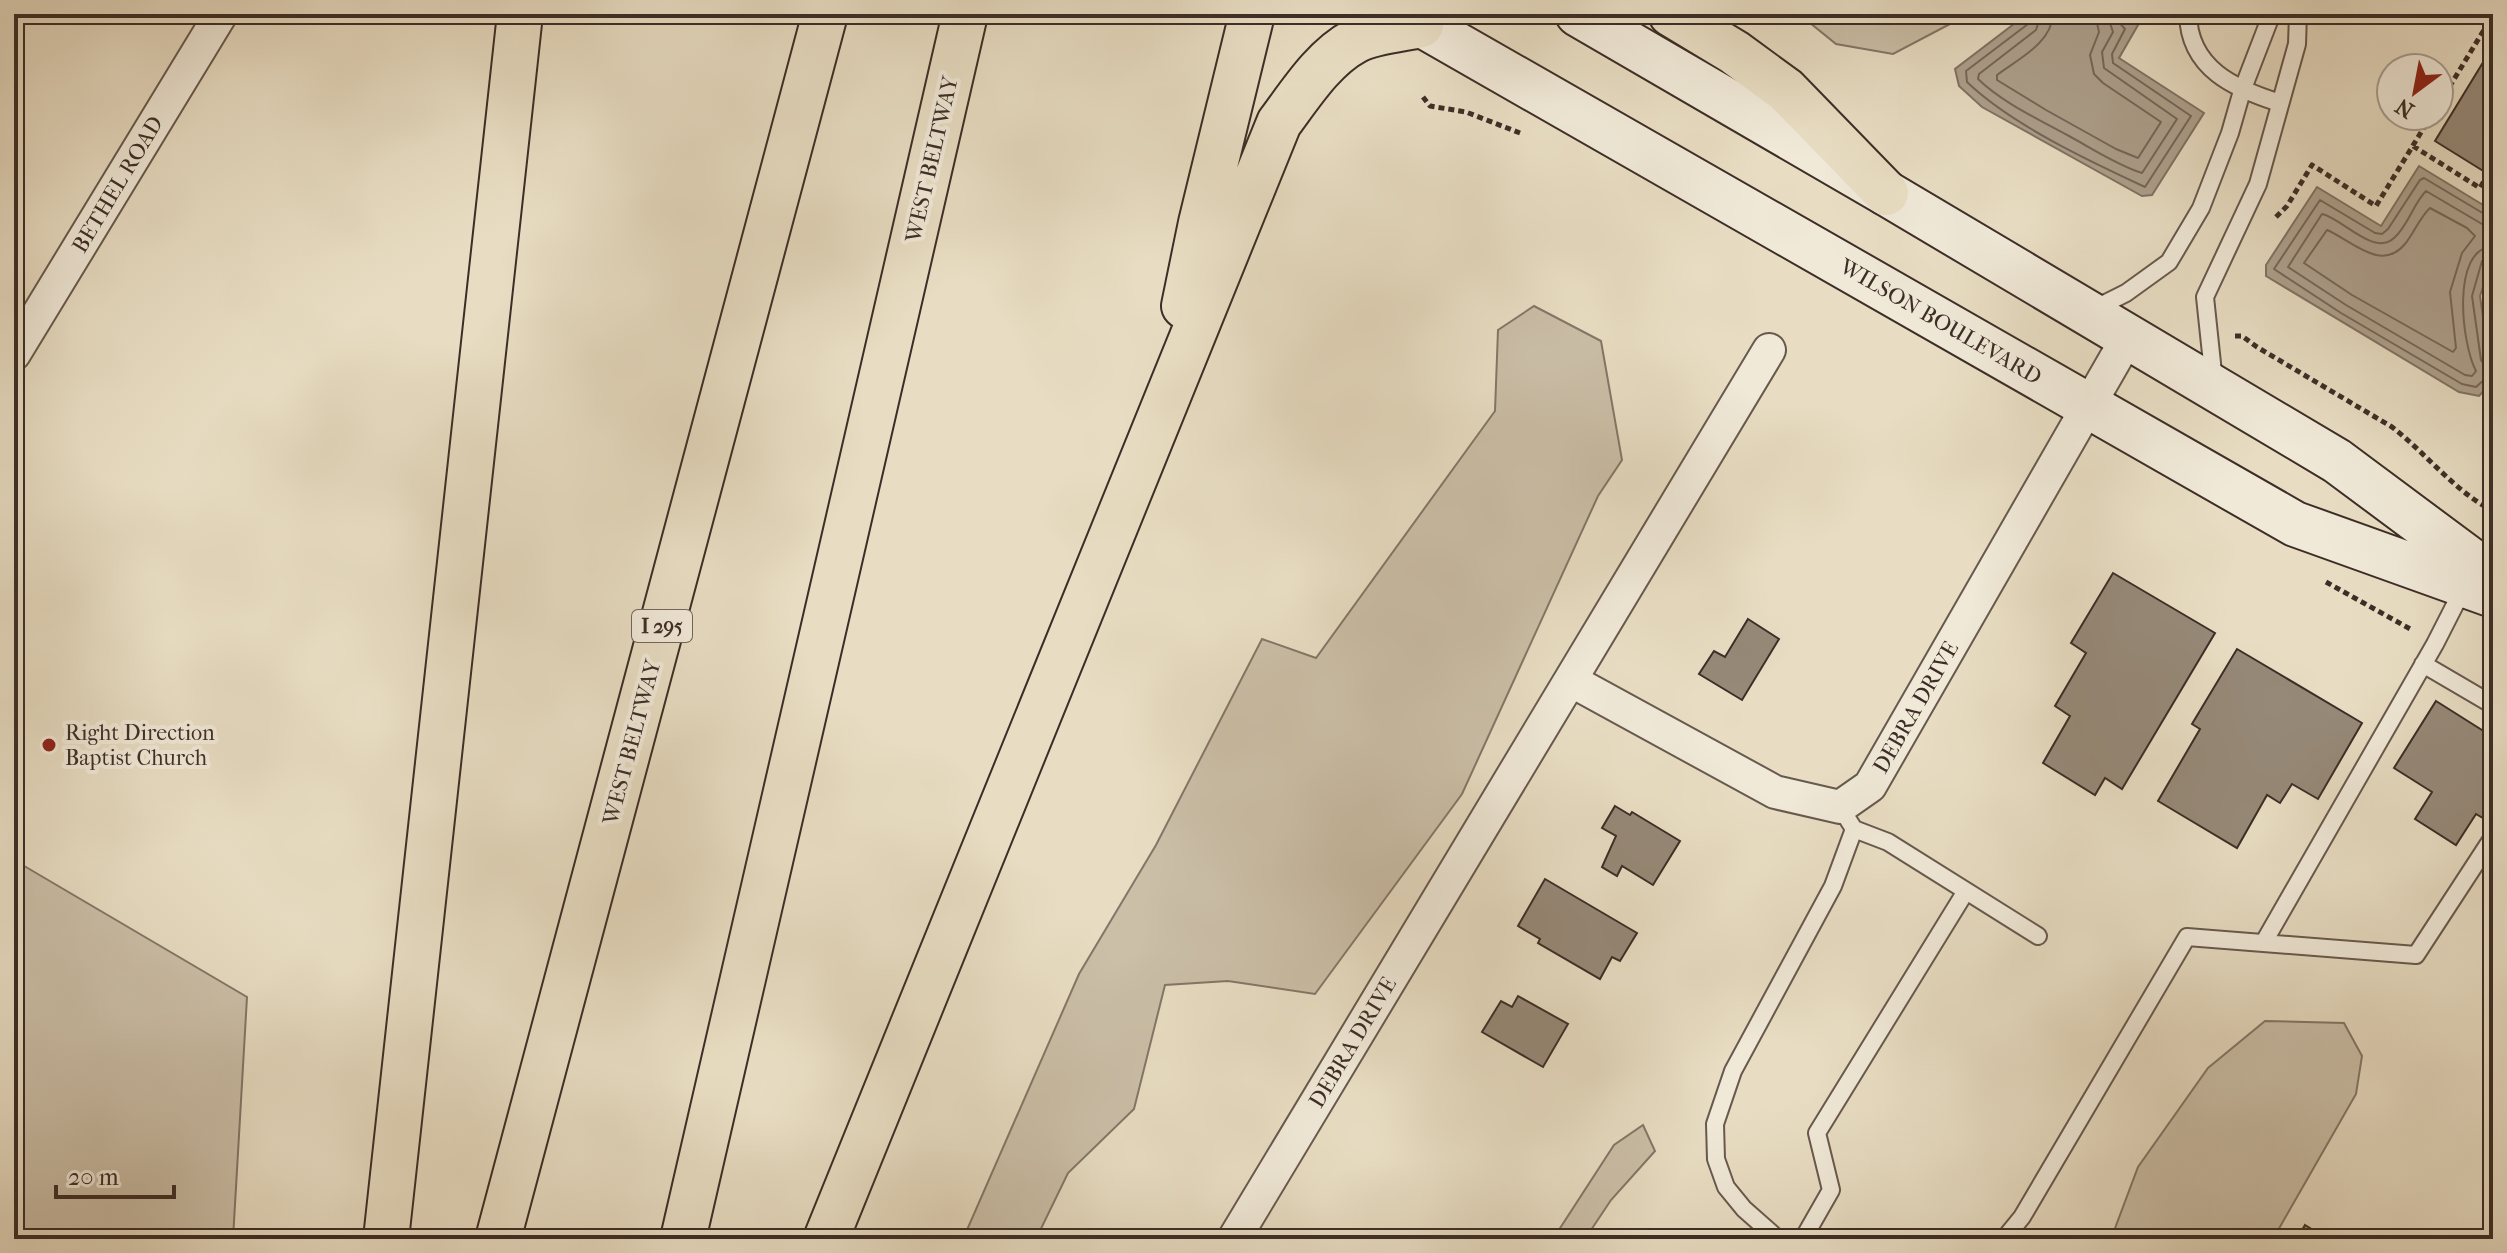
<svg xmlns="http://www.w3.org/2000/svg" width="2507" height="1253" viewBox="0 0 2507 1253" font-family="'IM FELL French Canon',serif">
<rect width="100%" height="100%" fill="#e8ddc3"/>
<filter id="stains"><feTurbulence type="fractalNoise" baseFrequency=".0025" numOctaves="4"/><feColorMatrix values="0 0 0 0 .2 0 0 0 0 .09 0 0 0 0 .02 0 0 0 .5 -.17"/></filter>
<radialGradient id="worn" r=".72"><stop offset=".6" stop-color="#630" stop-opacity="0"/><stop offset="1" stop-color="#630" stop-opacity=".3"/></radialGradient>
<path fill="#cbbfa8" stroke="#847668" stroke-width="2" d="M1799 14H1969L1893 54 1836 44Z
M1534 306 1601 341 1622 460 1598 496 1462 794 1315 994 1228 981 1165 985 1134 1109 1068 1173 1036 1239H963L1079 974 1156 845 1262 639 1316 658 1495 411 1498 330Z
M14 860 247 997 233 1239H14Z
M2265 1021 2344 1023 2362 1056 2356 1094 2273 1239H2111L2138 1167 2208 1068Z
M1643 1125 1655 1151 1611 1200 1585 1239H1553L1614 1145Z"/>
<path fill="#aea18e" stroke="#817365" stroke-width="2" d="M2027 14H2119L2138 25 2119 58 2204 113 2152 195 2142 196 1982 107 1959 86 1955 69Z
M2419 166 2493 211V256L2480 296 2492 382 2479 396 2459 392 2266 276V265L2317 187 2381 226Z"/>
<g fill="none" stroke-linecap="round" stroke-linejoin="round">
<path stroke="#76675a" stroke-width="2" d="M2031 14 2028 24 1966 71 1967 82C2012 125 2089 161 2145 187L2191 116 2113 63 2112 54 2125 29 2118 21 2117 14
M2041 14 2036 30 1979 74 1978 79C2003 103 2038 119 2069 136 2093 149 2117 165 2142 173L2177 119 2104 68 2102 52 2113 32 2107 14
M2053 14C2052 43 2018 59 1997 75V80L2046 110 2116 149 2138 158 2161 122 2103 83 2094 74 2090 55 2099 32 2095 14
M2430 208 2467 228 2475 236 2462 253 2450 292 2456 348 2453 352 2352 295 2304 263 2327 230C2351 240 2381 273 2405 244 2414 233 2420 217 2430 208Z
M2493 216 2486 215 2424 178 2420 180 2388 229 2382 234 2375 233 2320 200 2274 269 2341 313 2462 384 2476 387 2486 378 2493 376
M2493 226 2482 224 2426 191C2413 204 2408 226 2394 238 2374 257 2342 218 2322 214L2288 267 2346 305 2465 375 2472 376 2476 371C2462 345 2450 249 2493 246
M2493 256 2482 261 2472 296 2481 360 2486 366 2493 367"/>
</g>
<path fill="#968978" stroke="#3d2d27" stroke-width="2" d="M2493 46V177L2435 141Z
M2113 573 2215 633 2122 789 2105 778 2095 795 2043 763 2070 716 2055 706 2086 653 2071 643Z
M1748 619 1779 639 1742 700 1699 674 1714 651 1725 657Z
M2237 649 2362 723 2318 799 2292 784 2280 803 2267 795 2237 848 2158 801 2200 729 2192 724Z
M2436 701 2493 737V824L2476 814 2456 845 2415 819 2432 792 2394 768Z
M1615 806 1630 815 1632 812 1680 841 1653 885 1622 866 1617 876 1602 867 1616 836 1602 828Z
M1545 879 1637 933 1620 961 1612 957 1600 979 1538 943 1540 939 1518 926Z
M1518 996 1568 1024 1543 1067 1482 1032 1501 1001 1512 1007Z
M2305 1225 2328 1239H2297Z"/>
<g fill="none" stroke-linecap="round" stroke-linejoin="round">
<g stroke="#68594e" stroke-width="20">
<path id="lane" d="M2188 14C2189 69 2235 89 2280 103
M2092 310 2126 293 2169 262 2201 208 2230 133 2242 91 2269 21 2274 14
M2214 382 2205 297 2258 184 2297 44 2298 14
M2423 664 2493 705
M1854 829 1888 842 2038 936
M2264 942 2435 644 2464 587
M1778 1239 1744 1209 1726 1187 1716 1159 1715 1124 1733 1071 1833 886 1854 829 1840 807
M1803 1239 1831 1190 1817 1133 1966 891
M2004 1239 2022 1217 2187 937 2416 955 2493 837"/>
</g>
<g stroke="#68594e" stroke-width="36">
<path id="street" d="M14 354 221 14
M1572 681 1775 792 1840 807 1870 786 2128 337
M1234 1239 1769 350"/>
</g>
<g stroke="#3d2d27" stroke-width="48">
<path id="secondary" d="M1403 14 2295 524 2493 595
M1578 14 1886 193 2337 461 2493 577"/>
</g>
<g stroke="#3d2d27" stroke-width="48">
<path id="highway" d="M1671 14 1734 52 1786 90 1886 193
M1184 306 1201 223 1252 14
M386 1239 520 14
M498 1239 825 14
M683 1239 965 14
M826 1239 1279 123C1300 95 1323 58 1355 41 1371 32 1402 29 1421 25"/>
</g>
<path stroke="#3d2d27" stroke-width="5" stroke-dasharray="6 4" stroke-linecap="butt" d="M1423 97 1430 106 1466 112 1520 133
M2439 104 2493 15
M2413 146 2480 188 2488 174
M2276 217 2287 206 2312 165 2376 206 2431 116
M2235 336H2242L2257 347 2392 427C2427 454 2453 490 2493 511
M2326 582 2412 630"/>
<use href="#lane" stroke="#f0e9d8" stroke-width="16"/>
<use href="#street" stroke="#f0e9d8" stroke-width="32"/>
<use href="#secondary" stroke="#f0e9d8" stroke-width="44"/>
<use href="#highway" stroke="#e8ddc3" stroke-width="44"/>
</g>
<circle fill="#8f2418" stroke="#f0e9d8" stroke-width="3" cx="49" cy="745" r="8"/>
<g text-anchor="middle" stroke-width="8" stroke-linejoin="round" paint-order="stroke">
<rect fill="#f0e9d8" stroke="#73655c" stroke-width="2" x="632" y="610" width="60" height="32" rx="6"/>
<g font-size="20" font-weight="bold" fill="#3d2d27">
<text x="662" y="633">I 295</text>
</g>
<g font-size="22" fill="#3d2d27" stroke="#f0e9d8">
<text transform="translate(931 159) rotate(-77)" y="8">WEST BELTWAY</text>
<text transform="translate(117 184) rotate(-59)" y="8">BETHEL ROAD</text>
<text transform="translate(1941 321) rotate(30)" y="8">WILSON BOULEVARD</text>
<text transform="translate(1915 707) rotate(-60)" y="8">DEBRA DRIVE</text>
<text transform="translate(631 742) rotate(-75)" y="8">WEST BELTWAY</text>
<text transform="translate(1352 1042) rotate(-59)" y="8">DEBRA DRIVE</text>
</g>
<g font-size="22" fill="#3d2d27" stroke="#f0e9d8" text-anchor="start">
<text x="65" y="740">Right Direction<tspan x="65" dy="25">Baptist Church</tspan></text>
</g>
</g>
<rect width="2507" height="1253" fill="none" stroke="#e8ddc3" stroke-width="48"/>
<rect x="16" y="16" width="2475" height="1221" fill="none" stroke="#3d2d27" stroke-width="4"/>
<rect x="24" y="24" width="2459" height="1205" fill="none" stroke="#3d2d27" stroke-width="2"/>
<g transform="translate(2415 92) rotate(212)"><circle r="38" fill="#f0e9d8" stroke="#a89e91" stroke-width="2"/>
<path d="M0-6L14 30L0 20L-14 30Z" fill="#8f2418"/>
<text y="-12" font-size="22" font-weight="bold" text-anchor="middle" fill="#3d2d27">N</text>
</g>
<path d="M56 1185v12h118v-12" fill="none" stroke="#3d2d27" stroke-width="4"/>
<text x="68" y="1185" font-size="24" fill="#3d2d27" stroke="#f0e9d8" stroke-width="6" paint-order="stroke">20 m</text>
<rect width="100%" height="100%" filter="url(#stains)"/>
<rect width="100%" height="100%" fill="url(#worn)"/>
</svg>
